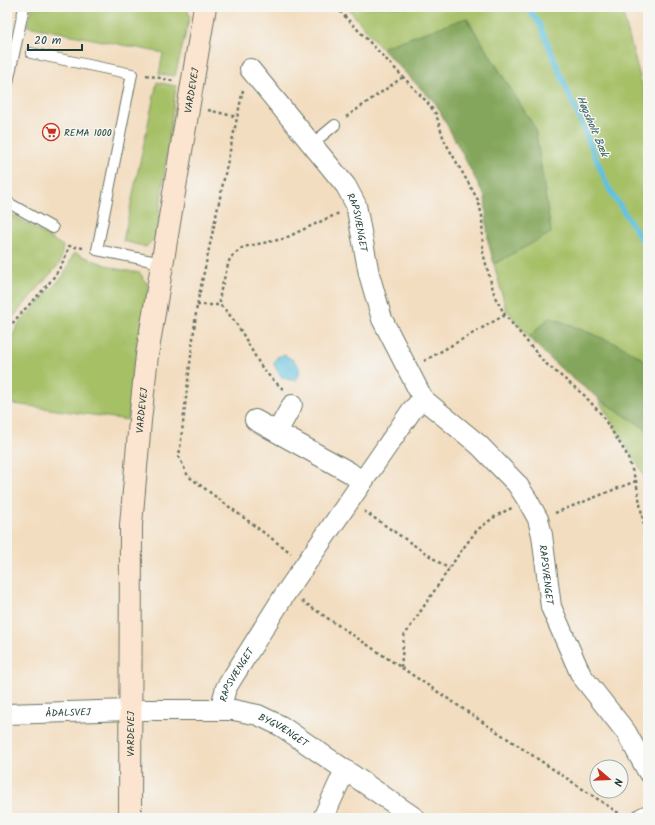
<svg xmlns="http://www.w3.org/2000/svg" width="655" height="825" viewBox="0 0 655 825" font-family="Kalam,sans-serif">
<rect width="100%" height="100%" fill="#f6f6f2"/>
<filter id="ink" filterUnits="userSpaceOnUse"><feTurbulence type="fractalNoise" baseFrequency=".025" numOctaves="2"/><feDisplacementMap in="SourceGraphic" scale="8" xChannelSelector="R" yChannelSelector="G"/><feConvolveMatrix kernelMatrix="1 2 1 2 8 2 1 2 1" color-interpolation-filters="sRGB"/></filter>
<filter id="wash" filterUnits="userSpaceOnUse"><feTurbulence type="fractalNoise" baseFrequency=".012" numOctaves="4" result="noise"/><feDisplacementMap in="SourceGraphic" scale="16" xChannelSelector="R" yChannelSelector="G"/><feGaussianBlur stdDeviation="0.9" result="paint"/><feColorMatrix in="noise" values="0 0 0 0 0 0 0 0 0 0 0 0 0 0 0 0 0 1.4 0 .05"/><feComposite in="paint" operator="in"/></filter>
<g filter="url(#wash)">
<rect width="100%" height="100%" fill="#f3ddc0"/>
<path fill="#a6c066" stroke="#627e4d" d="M32 7H186L190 16 175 76 159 74 163 53 27 26Z
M347 7H621L648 106V362L619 345 550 317 529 337 506 309 494 264 551 232 535 128 467 18 381 48Z
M157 82 176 86 156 237 146 247 123 241Z
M7 215 15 216 63 246 60 263 7 324Z
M74 253 117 269 140 273 149 287 128 420 7 403V358L11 340 17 326 64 275Z
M598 399 648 430V504L643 473Z"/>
<path fill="#84a65b" stroke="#527248" d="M466 18 535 128 551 233 494 264 488 241 485 197 436 104 381 48Z
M550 317 619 345 648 362V430C603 402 565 377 529 337Z"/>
<path fill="#60c1de" stroke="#407f89" d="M284 355C295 360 305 368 296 380 283 381 278 375 274 364L277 357Z"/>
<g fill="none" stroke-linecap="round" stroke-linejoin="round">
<path stroke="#60c1de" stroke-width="5.5" d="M527 7 539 23 608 187 648 250"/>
</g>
</g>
<g filter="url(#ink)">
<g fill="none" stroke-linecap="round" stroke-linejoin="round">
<g stroke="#697565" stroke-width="12">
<path id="lane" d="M31 53 132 74 97 250 162 263
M7 87 24 7
M312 144 335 125
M7 202 53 228"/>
</g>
<g stroke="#697565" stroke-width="22">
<g id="street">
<path id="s1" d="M250 69 346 186 356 205 369 274 382 319 423 399 479 445 517 484 528 501 538 519 542 535 551 607 581 675 626 732 648 772"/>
<path d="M255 420 349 472 362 482"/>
<path d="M277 432 292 405"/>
<path id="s2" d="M220 710 226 688 285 594 412 410 423 399"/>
<path id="s3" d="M7 714 129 710H234L258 715 281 726 415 818"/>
<path d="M323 818 345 770"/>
<path d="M642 818 648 815"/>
</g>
</g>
<g stroke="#697565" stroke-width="24">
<g id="secondary">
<path id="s4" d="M130 818 131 525 140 421 147 355 205 7"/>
</g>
</g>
<path stroke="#697565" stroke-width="2.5" stroke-dasharray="3 3" stroke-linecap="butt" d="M336 7 427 102 436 114 444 140 478 200 482 216 483 253 495 297 505 315 544 362 584 395 601 414 626 453 636 481 648 549
M647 7 648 13
M146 75 174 81
M243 90 197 305 179 457 188 476 291 553
M208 110 237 117
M346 117 403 77
M197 305H220
M7 334C10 324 18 317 25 309 44 289 61 274 69 246L83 248
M424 361 505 315
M283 389C274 381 264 372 258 361 246 341 238 321 220 305V293L230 258 243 247 283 239 339 213
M364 511 449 569
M555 513 636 481
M302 601 623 816
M401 667 404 636 461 551 477 530 497 515 512 508"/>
<use href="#lane" stroke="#fff" stroke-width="10"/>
<use href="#street" stroke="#fff" stroke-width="20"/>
<use href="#secondary" stroke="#fce5d0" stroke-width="22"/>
</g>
</g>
<defs>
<g id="supermarket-ring" transform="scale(0.9)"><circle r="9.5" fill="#f6f6f2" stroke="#c8321e" stroke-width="1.5"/><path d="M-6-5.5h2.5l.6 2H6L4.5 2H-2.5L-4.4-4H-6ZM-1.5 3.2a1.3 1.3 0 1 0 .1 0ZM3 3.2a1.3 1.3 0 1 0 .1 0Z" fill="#c8321e"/></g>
</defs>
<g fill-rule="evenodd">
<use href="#supermarket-ring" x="51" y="132"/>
</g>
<g text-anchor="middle" stroke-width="3" stroke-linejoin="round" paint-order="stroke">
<g font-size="10" fill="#1f3d34" stroke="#f6f6f2">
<text dy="4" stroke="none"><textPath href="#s4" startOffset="732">VARDEVEJ</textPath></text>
<text dy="4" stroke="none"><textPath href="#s1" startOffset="190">RAPSVÆNGET</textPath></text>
<text dy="4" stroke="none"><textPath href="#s4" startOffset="408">VARDEVEJ</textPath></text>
<text dy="4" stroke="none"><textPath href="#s1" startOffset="604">RAPSVÆNGET</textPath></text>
<text dy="4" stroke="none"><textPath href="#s2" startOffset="39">RAPSVÆNGET</textPath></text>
<text dy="4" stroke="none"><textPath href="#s3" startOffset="61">ÅDALSVEJ</textPath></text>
<text dy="4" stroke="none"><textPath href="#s3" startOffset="281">BYGVÆNGET</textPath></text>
<text dy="4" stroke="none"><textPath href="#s4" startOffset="84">VARDEVEJ</textPath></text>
</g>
<g font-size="10" fill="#1f3d34" stroke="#f6f6f2" text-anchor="start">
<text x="64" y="136">REMA 1000</text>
</g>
<g font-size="11" font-style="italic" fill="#2f5e5e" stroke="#f6f6f2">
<text transform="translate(593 126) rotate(67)" y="4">Høgsholt Bæk</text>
</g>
</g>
<rect width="655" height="825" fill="none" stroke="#f6f6f2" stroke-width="24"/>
<g transform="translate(609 779) rotate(109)"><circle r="19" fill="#f6f6f2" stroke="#a0aca6"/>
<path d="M0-3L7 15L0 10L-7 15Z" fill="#c8321e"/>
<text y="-6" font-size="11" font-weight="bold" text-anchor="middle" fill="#1f3d34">N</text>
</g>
<path d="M28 44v6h54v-6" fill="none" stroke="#1f3d34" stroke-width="2"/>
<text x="34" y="44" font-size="12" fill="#1f3d34" stroke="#f6f6f2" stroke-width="3" paint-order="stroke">20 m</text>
</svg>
